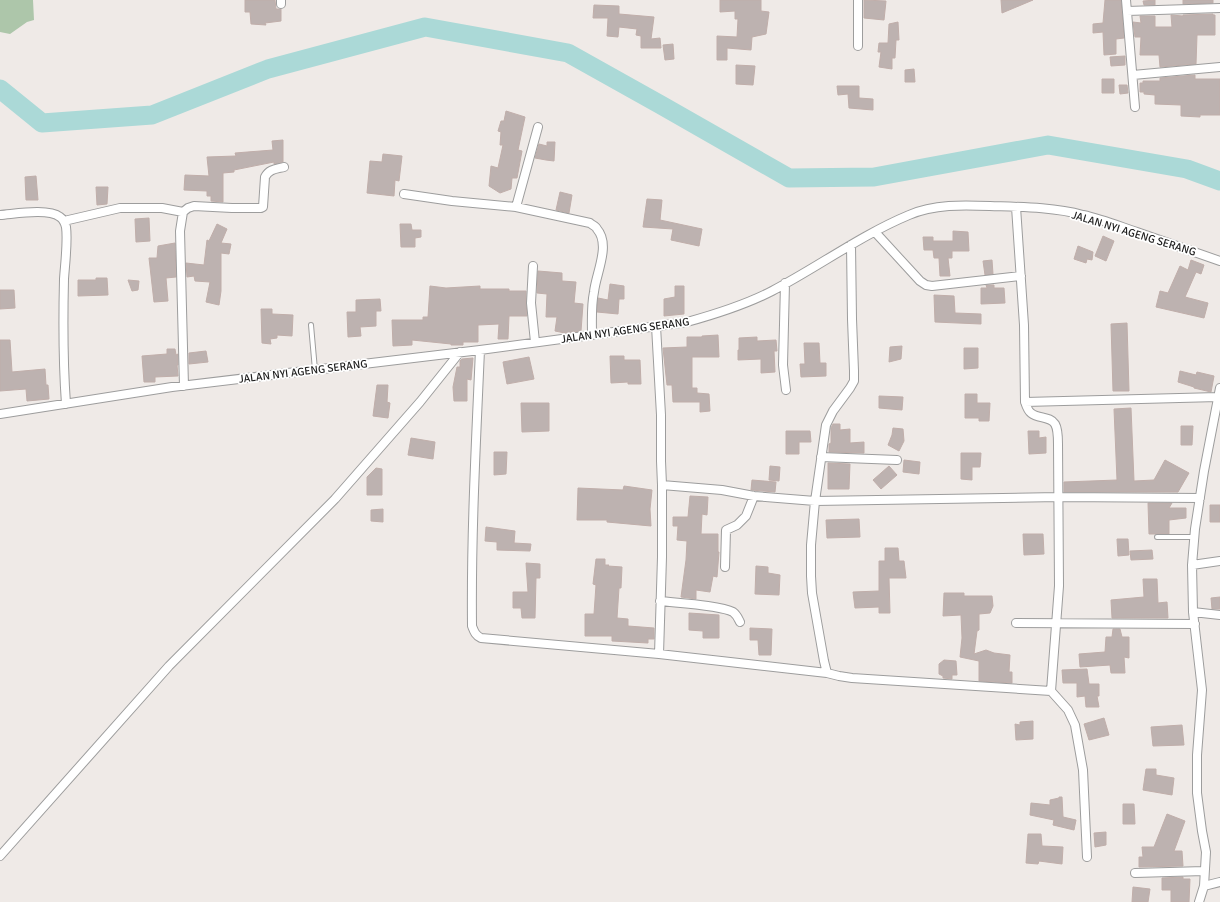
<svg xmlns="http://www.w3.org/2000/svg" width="1220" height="902" viewBox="0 0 1220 902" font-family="Signika,sans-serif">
<rect width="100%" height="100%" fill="#efeae7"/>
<path fill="#adc6aa" d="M0 0H33L34 20 27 22 10 34 0 32Z"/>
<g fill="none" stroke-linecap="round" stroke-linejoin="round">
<path stroke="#abd9d7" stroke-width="19" d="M0 89 42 123 152 115 268 69 425 27 568 53 661 105 789 178 874 177 1048 145 1187 169 1220 181"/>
</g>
<path fill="#bdb2b0" stroke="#c0aeaa" d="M245 0H275L276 9H281V21L265 23 266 25 251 24 250 12H245Z
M720 0H761V11L769 12 766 34 752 37 751 50 727 48V60H717V36L737 37 738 19H735V11L720 12Z
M864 0 886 1 884 20 864 18Z
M1001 0H1033L1002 13Z
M1105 0H1121L1124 38 1116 39V54L1104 55 1103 32 1093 33V24L1103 23Z
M1155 0V5H1144L1143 1Z
M1183 0H1213V3L1183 4Z
M594 5 619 6V14L654 17 651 39 660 38 661 48H641V36L636 35 637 29 619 27 618 37 607 36 608 18H593Z
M1213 14V15H1215V35H1197L1196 64 1160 67 1159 55H1140L1141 37H1135L1133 22 1141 23 1140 16H1155V27H1172L1171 15 1183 16V15Z
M898 22 899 40H896L895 58H892V69L879 67 881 52H878L879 43H888L889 24Z
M673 44 674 59 665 60 663 45Z
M1125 56V65L1111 66 1110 57Z
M736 65 755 66 753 85 736 84Z
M914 69 915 82H905V70Z
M1195 75V79H1220V115H1200V117L1181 116V105L1155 104V95L1144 94V92H1140V83H1143V81H1160V78Z
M1102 79H1114V93H1102Z
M1119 85H1127L1128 93 1120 94Z
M837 86H859V98L873 99V110L849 108 848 94 838 95Z
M506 111 525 117 518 150 522 151 517 178H512L511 189 500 193 489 186 491 166 498 168 503 145H500L501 132 498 131 501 121H504Z
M283 140V162L274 164V162L234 170V172L223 173V202L211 201V196H207V191L184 190 185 175 209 176 207 157 236 156 235 153 273 150 272 141Z
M547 142H555L554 161 546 160 535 158 539 144 547 146Z
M383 154 402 156 399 181 395 180 394 196 367 193 370 161 382 162Z
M36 176 38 200H26L25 177Z
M96 187H108L107 204 97 205Z
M560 192 572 195 569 213 556 210Z
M647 199 662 200 660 220 702 229 699 246 671 240 673 229 643 227Z
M149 218 150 241 136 242 135 219Z
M217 224 227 229 221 243 231 244 229 254 221 253V291L219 305 206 302 210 282 195 281 194 276 187 277 186 263 204 265 207 240 209 241Z
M400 224H411L412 230H421V237L415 238V247H401Z
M953 231 968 232 969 251H952V258H948L950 276H940L939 258H934L933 250H924L923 237H933V241H953Z
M1103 236 1114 241 1106 261 1095 256Z
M175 243 176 277 166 278 168 301 154 302 149 258H157L158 246Z
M1078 246 1093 252 1092 260 1087 259 1086 263 1074 259Z
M992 260 993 274 985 275 983 261Z
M1191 260 1204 265 1201 274 1196 272 1185 297 1208 303 1204 318 1156 307 1160 291 1168 293 1180 266 1188 270Z
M538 271 562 273V281L576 282 574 303 583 304 581 331 565 333 555 331 557 317H546L547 294 537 293Z
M96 278H107L108 295 78 296V280H96Z
M128 280 139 281 138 290 132 291Z
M610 284 624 286V299H619L618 314 597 312 598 298 608 300Z
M986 285H994V288H1004L1005 303 981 304V288H987Z
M430 286 446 288 480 286V289H509V291H526V303L527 316H509L508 339H498L499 324 478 325V342H463V345H451V344L412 340V345L393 346 392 320H423V317H428Z
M675 286H684V314L664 316V299L675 297Z
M0 290H14L15 308 0 309Z
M934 295 954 296 955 313 981 314V324L935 322Z
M380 299 381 311H376V326L360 327 361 336 348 337 347 312H356V300Z
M261 309H272V314L293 315 292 336 277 335V338L270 339 271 344 262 343Z
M1127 323 1129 391H1113L1111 324Z
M718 335 719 357H692V388H697V393L709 394 710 411 700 412V402H673L672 385H667L663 348 687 347V337H702V336Z
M757 337V341L776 340 777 351H774L775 372 761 373V359L738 360V350H739V338Z
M0 340H10L12 372 45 369 46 385H48L49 399 27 401 26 389 0 391Z
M804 343H819L820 363H826V376L801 377 800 364H805Z
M902 346 901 359 889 362 890 347Z
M964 348H978V368L964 369Z
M167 349H175L176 355 178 354V365H177L178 376 155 377V382H144L142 356 167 354Z
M206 351 208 362 189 364V353Z
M610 356H624V360H640L641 384H628V382L611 383Z
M529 357 534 379 507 384 503 362Z
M473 358 471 380 467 379V401H454L453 387 457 367H460V361L462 359Z
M1180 371 1196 375 1197 372 1214 376 1211 392 1194 388V387L1178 382Z
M377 385H388L387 402 390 403 388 418 373 416Z
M965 394H977V403H990L989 421H979V418H965Z
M879 396 903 397 902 410 879 408Z
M521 403H549V431L522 432Z
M1131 408 1134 481 1154 480 1165 460 1189 473 1178 492H1064V482L1117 480 1114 409Z
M833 424H840V430L850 429V443L864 442V453L829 452V444L831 443V428Z
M1181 426H1193L1192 445H1181Z
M893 428 903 429 904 441 899 451 888 445 892 435Z
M786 431H810L811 442H799V454H786Z
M1028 431H1039V438L1046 437V453L1029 454Z
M411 438 435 442 433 459 408 455Z
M494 452H507L506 474 494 475Z
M961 453H981L980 467H972V480L961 479Z
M904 460 920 462 919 474 903 472Z
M828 463 850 464 849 489H828Z
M770 466 780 467 779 481 769 480Z
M889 466 897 475 881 489 873 480Z
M376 468 382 469V495H367V477Z
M752 480 776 482 775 492 751 490Z
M624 486 652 490 650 509 651 526 607 522V520H577L578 488 623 490Z
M690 496 708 497 707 515 702 514 701 534H718V552H719L717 577 713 576 710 592 696 590V599L681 597 686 560 687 541 677 540 678 526H673V517H688Z
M1148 503H1172L1169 508H1186V518L1169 520V534H1149Z
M1210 505H1220V522H1210Z
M383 509V522L371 521V510Z
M859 519 860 537 827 538 826 520Z
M486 527 515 531 514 543 531 544 530 551 497 550V542L485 541Z
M1023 534H1043L1044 554 1024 555Z
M1117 539H1128L1129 555 1118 556Z
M885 548H898L899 561H904L906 578H889L890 613H879V607L855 608 853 592 879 591V561H885Z
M1152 550 1153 559 1131 560 1130 551Z
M596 559H605V565H609L608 566 622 567 621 588H619L617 618 628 619V626L654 628V639H648V643L612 641V636H585V614H594L596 585 593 584Z
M526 563 540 564V578H536L535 618H522L521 608H513V592H528Z
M756 566 768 567V573L780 575 779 595 755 594Z
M1143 579H1157L1158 603 1167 602 1168 618H1112L1111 600 1144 597Z
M944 593H964V596H992L993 606 990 613 979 614V630L977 631 974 654 986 650 994 653 1010 655 1009 672H1012V683L979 681V661L960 657 962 638 961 615 943 616Z
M1220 597V609H1212L1211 598Z
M689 613 719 615V638H703V631L689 630Z
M750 628 772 629 771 655H759L758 640H750Z
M1113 629H1120L1122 637H1129V658L1124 657 1125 673H1111L1110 665 1080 667 1079 654 1105 652 1106 637H1112Z
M944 660 956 661 957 675H952V679L943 678V676L939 674V664Z
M1087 669 1089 684H1099V696H1097L1099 707H1086L1085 696 1077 697V683H1063L1062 670Z
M1104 718 1109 735 1089 740 1084 724Z
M1033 721V739L1016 740 1015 724 1020 725V722Z
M1182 725 1184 745 1153 746 1151 727Z
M1146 769H1156V775L1174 778 1172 795 1143 790Z
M1059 797H1062L1063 817 1076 820 1074 830 1053 825 1054 820 1030 815 1031 803 1050 805V800L1059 798Z
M1123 804H1134L1135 824H1123Z
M1167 814 1185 821 1174 851H1182L1183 866 1139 867V857H1143L1142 847H1154Z
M1106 832V845L1095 847 1094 833Z
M1028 834H1041L1042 846 1063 847 1062 864 1039 861 1038 864 1026 863Z
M1183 877V879H1190L1189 902H1171V890H1162V878Z
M1133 887 1150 889 1148 902H1132Z"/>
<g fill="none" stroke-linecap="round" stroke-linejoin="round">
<g stroke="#9d9d9d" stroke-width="6">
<path id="lane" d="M311 325 315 370
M1157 537H1194"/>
</g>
<g stroke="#9d9d9d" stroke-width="10">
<path id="street" d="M281 0V4
M858 0V46
M1126 0 1135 107
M1127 11 1220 8
M1133 75 1220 67
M404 194 452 201 516 207 590 223C592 225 596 226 597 229 611 245 596 273 594 292 591 306 592 321 592 335
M516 207 538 127
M1016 207 1024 325 1025 402C1026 405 1028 411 1031 413 1038 419 1050 416 1055 424 1058 429 1058 437 1058 444L1059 586 1051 691
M0 215C15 214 48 208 60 217 63 219 65 223 66 227 68 241 65 264 64 279 63 320 63 362 66 404
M64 221 120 208H162L183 212
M875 232 920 281 926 285 932 286 1021 276
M851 245 852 319 854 371V381L850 388 833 411 826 425 815 501 811 545V576L812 593 824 661 827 673 839 676 852 678 1051 691 1068 710 1075 725 1083 770 1087 857
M533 266 531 303 535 342
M785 283 783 365 786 390
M656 326 661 415V461L662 485V557L659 654 827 673
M480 350C476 442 471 534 472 626 474 631 475 635 481 638L659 654
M184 386 180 231 183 212 188 208 194 206 232 208H261L263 207 265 177C269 169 276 169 284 167
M1025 402 1218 397
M0 414 172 387 480 350 687 322C716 314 745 305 772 291 818 267 861 235 909 215 934 204 963 205 990 206 1020 207 1053 207 1083 215 1101 219 1119 226 1137 232 1165 242 1192 251 1220 261
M821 457 897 460
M662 485 722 490 754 496 815 501 1059 497 1200 498
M1192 565 1220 561
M725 567 726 530 737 525 746 516 754 496
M660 601C677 603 720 605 733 612 737 615 738 618 740 622
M1193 612 1220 615
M1016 623 1195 624
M0 856 169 666 335 499 420 402 460 352
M1135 873 1204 871
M1204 886 1220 882
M1199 902 1204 886 1206 852 1202 831 1197 793V755L1202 690 1193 612 1192 565 1195 529 1204 471 1220 388"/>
</g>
<use href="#lane" stroke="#fff" stroke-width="4"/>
<use href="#street" stroke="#fff" stroke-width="8"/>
</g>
<g text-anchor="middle" stroke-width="3.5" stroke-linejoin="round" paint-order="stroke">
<g font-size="11" fill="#202020" stroke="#fff">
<text transform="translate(1134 233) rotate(17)" y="4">JALAN NYI AGENG SERANG</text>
<text transform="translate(625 330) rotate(-8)" y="4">JALAN NYI AGENG SERANG</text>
<text transform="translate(303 371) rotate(-7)" y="4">JALAN NYI AGENG SERANG</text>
</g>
</g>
</svg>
